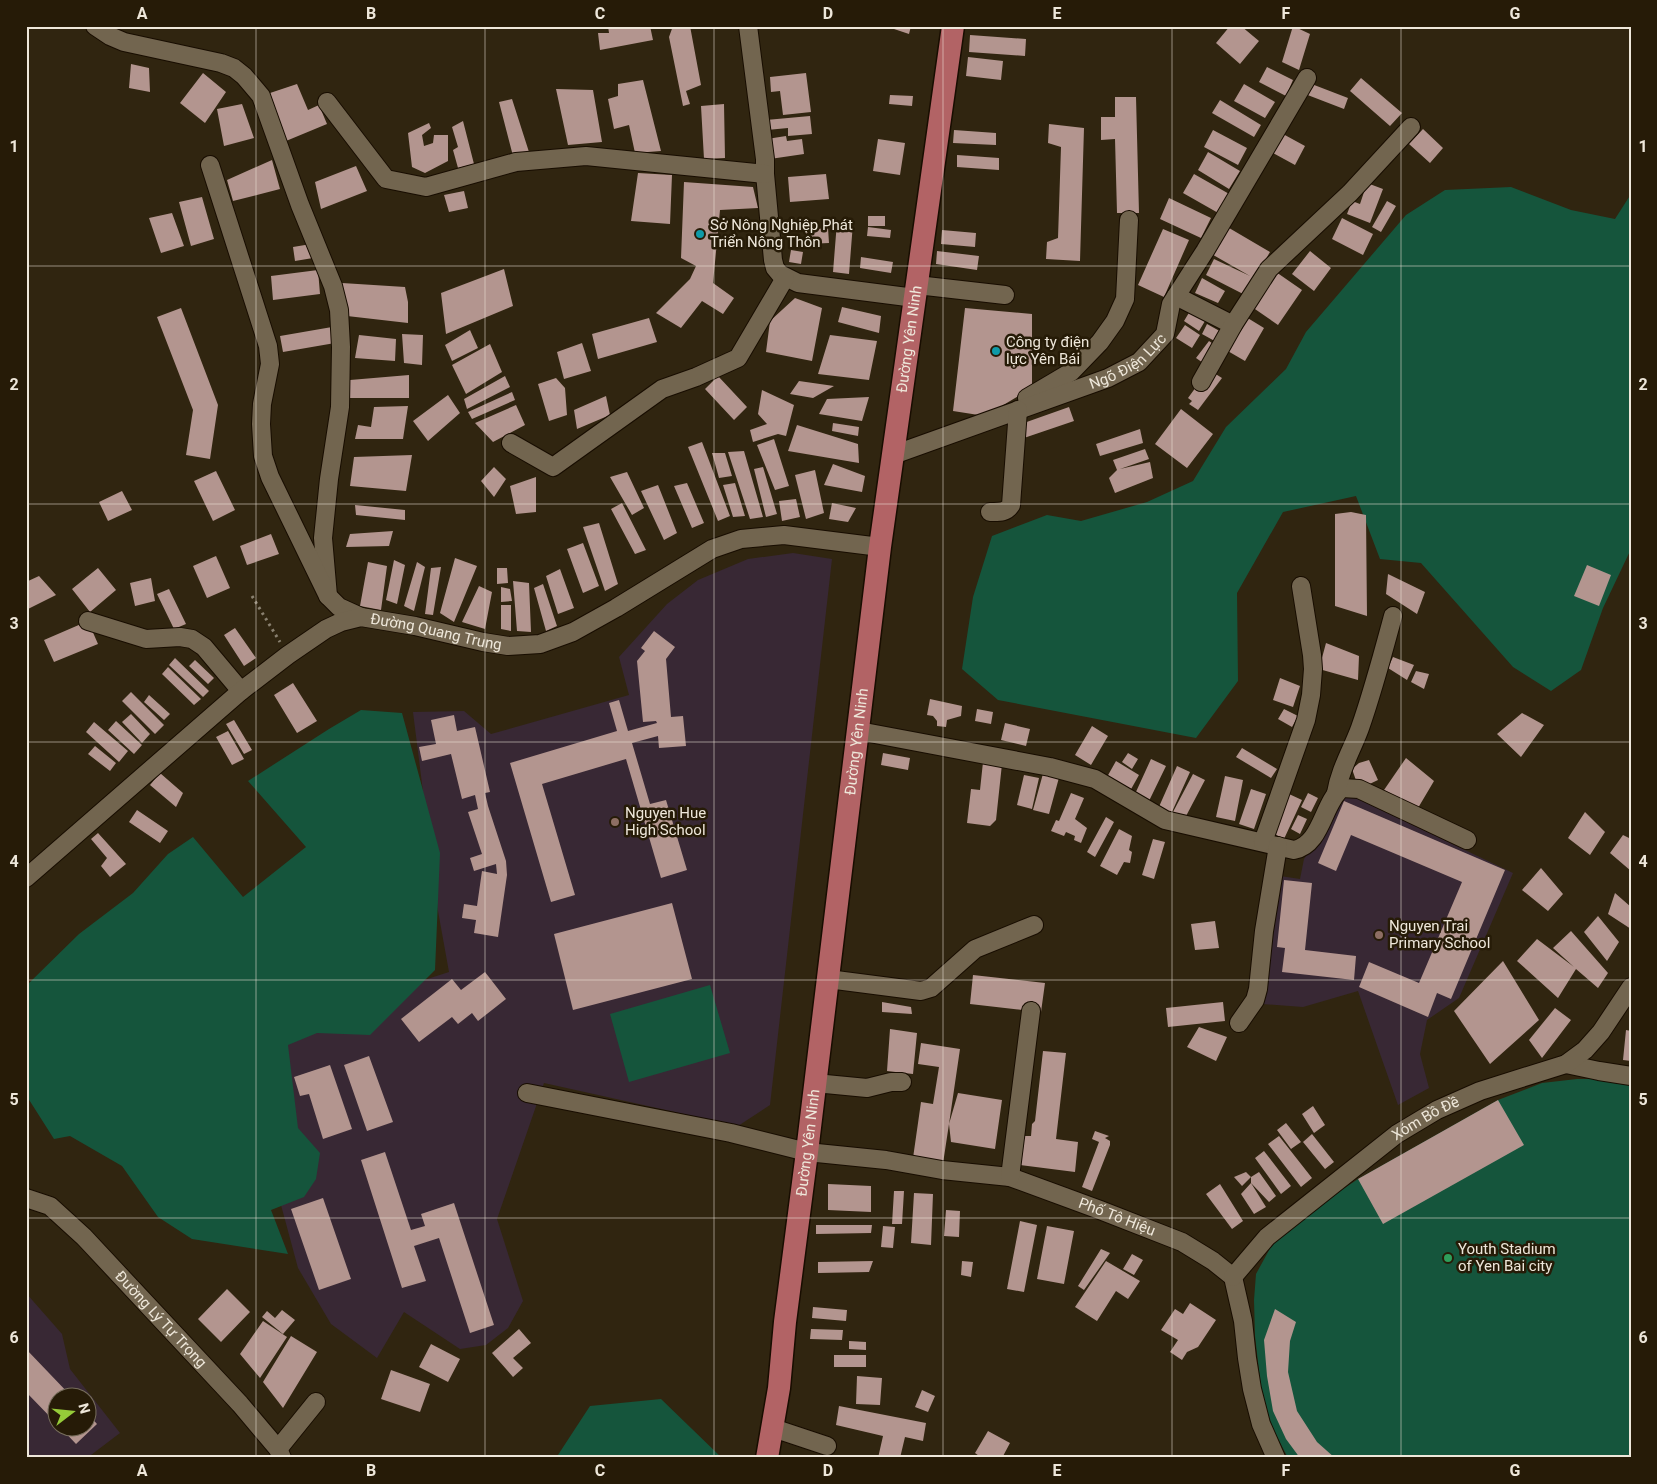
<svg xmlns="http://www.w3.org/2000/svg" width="1657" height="1484" viewBox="0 0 1657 1484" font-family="Roboto,sans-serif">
<rect width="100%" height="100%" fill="#302510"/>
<path fill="#382834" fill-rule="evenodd" d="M793 553 832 559 770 1105 738 1126 544 1083 497 1219 523 1301 508 1328 486 1345 460 1349 404 1312 377 1358 331 1324 298 1268 281 1205 269 1030 449 972 438 911 413 712 464 711 491 734 629 695 619 657 667 604 698 580 748 559Z
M1348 794 1513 873 1459 998 1427 1020 1420 1054 1429 1088 1398 1105 1358 991 1303 1007 1262 1004 1280 876 1300 879 1304 859Z
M26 1293 62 1334 70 1369 120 1433 87 1458H26ZM58 1396H88V1426H58Z"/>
<path fill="#15553c" d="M1511 187 1571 210 1615 219 1631 194V549L1603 608 1581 670 1551 691 1513 667 1421 563 1380 559 1356 496 1283 512 1237 593 1238 681 1196 738 998 700 962 669 973 597 992 536 1047 515 1081 521 1147 502 1193 481 1226 427 1286 369 1306 332 1406 215 1445 190Z
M361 710 402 713 440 853 435 970 370 1035 317 1033 288 1045 298 1128 320 1153 316 1179 304 1197 271 1210 288 1254 192 1239 158 1217 122 1166 70 1136 54 1139 26 1095V986L79 934 133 893 168 854 193 837 243 897 306 847 248 781 329 729Z
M710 985 730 1053 629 1082 610 1014Z
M1577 1079H1613L1631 1085V1458H1288L1270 1423 1261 1388 1255 1336 1254 1300 1256 1274 1274 1241 1306 1214 1358 1179 1498 1100 1542 1083Z
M661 1399 722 1458H556L590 1406Z"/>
<path fill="#b3958f" d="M608 26H650L653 40 600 50 598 33H609Z
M673 26H690L701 85 686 91 690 104 683 106 669 37Z
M885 26H911L909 34Z
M1230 26H1241L1259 41 1240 64 1216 43Z
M1293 26 1310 34 1299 70 1282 62Z
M970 35 1026 39 1025 56 969 52Z
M968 57 1003 61 1001 80 966 76Z
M131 64 149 68 150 92 129 88Z
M1267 67 1293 80 1286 96 1259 82Z
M203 73 226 92 205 123 180 103Z
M806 73 811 112 783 115 780 91 771 92 770 77Z
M1361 78 1402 113 1390 126 1350 91Z
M643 80 661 151 635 153 629 125 614 129 608 99 618 96V84Z
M1309 83 1348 98 1344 109 1305 94Z
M297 84 308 110 319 105 327 124 286 141 270 93Z
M1244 84 1275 102 1265 118 1234 101Z
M556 89 593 90 602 142 568 145Z
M890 95 913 96 912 106 889 104Z
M1115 97H1136L1139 213H1117L1115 139 1101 140V117H1115Z
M512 99 529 152 513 156 499 102Z
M1220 100 1261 125 1254 137 1212 113Z
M242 104 254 138 224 146 217 109Z
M724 104 725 158 704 159 701 106Z
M810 116 812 134 788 136V128L767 130 766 120Z
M463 121 474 164 458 168 453 150 458 147 452 127Z
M429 123 431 128 422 135 424 146 433 143 434 135H448V161L425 173 412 167 408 133Z
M1049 124 1084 128 1080 261 1046 259 1047 242 1058 238 1061 147 1048 143Z
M1423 129 1443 148 1430 163 1409 144Z
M954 130 996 133V145L953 143Z
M1213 130 1247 148 1238 165 1204 147Z
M1283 134 1305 146 1295 165 1273 153Z
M786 136 787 141 802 139 804 154 770 159 767 139Z
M878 139 905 143 900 175 873 171Z
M1208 152 1240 171 1229 189 1198 170Z
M957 155 999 158V170L957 167Z
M272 160 280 189 233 201 227 180Z
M356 166 367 191 321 209 315 182Z
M638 173 672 175 670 224 631 221Z
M826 174 829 199 790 202 788 177Z
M1194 174 1231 195 1220 214 1183 193Z
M684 182 753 187 758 208 720 210 713 283 734 298 723 314 702 301 681 328 656 313 690 279 696 266 681 258Z
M1367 183 1383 189 1370 223 1347 214 1352 201 1360 204Z
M464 191 468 208 449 212 444 195Z
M202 197 214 239 191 246 179 202Z
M1169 198 1211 218 1201 238 1160 219Z
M1387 201 1396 206 1381 232 1372 227Z
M172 213 184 246 161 253 149 218Z
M868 216H885V226H868Z
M1342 218 1373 234 1363 255 1332 239Z
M837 222 853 223 849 274 833 272Z
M1224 225 1270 252 1254 279 1247 296 1206 275 1214 259 1250 276 1208 252Z
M868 227 891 230 890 238 867 236Z
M828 228 829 243 807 244 806 230Z
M1163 229 1189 240 1164 297 1138 285Z
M942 230 976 233 975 247 941 244Z
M311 244 313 258 295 261 293 247Z
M791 250 803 252 801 264 789 262Z
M937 251 979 256 977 270 936 264Z
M1310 251 1331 268 1314 291 1292 274Z
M861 257 893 262 891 273 860 268Z
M504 269 513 306 446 334 441 293Z
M318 270 320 294 273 300 271 276Z
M1276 272 1302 290 1278 325 1252 307Z
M1202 278 1225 291 1218 303 1195 293Z
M342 283 405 287 408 302V323L347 316Z
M795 298 822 308 812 361 766 352 770 321Z
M842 307 881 316 879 333 838 322Z
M181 308 218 405 210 459 186 455 193 410 157 317Z
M965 308 1032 314V388L985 416 953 411Z
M1190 311 1205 321 1199 331 1184 321Z
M1246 317 1264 328 1245 361 1226 350Z
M649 318 657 342 598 359 592 334Z
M1207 324 1225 334 1220 344 1202 334Z
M1185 325 1200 335 1192 348 1176 338Z
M332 327 335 343 283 352 280 336Z
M470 330 478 348 452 361 445 345Z
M402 334 423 335 422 365 404 363Z
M359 335 396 339 395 361 355 358Z
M830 335 877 341 869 380 818 374Z
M1209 341 1219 348 1206 365 1196 358Z
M582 343 591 371 564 379 557 352Z
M490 344 502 372 466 394 452 365Z
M1214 373 1222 378 1198 410 1189 404 1192 401 1188 398 1196 387 1201 391Z
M409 375V398H350V380Z
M505 376 510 387 467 409 464 399Z
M718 376 747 407 734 420 705 389Z
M556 378 565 388 567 415 549 421 538 384Z
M799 381 834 386 813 398 790 394Z
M762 390 794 405 786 436 778 434 753 442 750 430 767 424 758 414Z
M512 392 515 400 472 419 468 412Z
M448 395 460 413 428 441 413 421Z
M606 396 610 415 577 429 574 410Z
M869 397 862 421 819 414 827 399Z
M516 405 525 425 493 442 475 423Z
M408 406 403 439H355L358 425 371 427 374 407Z
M1069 407 1074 421 1021 439V424Z
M1181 409 1213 434 1187 468 1155 444Z
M833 423 859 427 858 436 832 431Z
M797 425 858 444 859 463 788 451Z
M1140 429 1143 443 1100 456 1096 444Z
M774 439 789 486 775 490 757 445Z
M702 442 730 516 718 521 688 447Z
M1145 449 1149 459 1120 469 1150 462 1153 478 1115 493 1109 478 1117 470 1113 460Z
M744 451 763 517 750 519 728 452Z
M712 453H725L732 476 719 478Z
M412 455 406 491 350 486 354 457Z
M833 464 865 476 862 492 824 485Z
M494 467 506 479 494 497 481 481Z
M763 467 777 514 766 517 754 469Z
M815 470 824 513 806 519 795 475Z
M216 471 235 510 213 521 194 481Z
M627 472 644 508 632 515 610 477Z
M536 477V512L516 514 510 486Z
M687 483 704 523 692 528 674 486Z
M735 483 745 516 733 517 723 485Z
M658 485 677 533 664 540 641 491Z
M122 491 132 510 108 521 99 502Z
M796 499 800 517 782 521 779 501Z
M622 503 646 550 635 554 611 509Z
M832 503 856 508 848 522 829 519Z
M355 505 405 510V520L356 515Z
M1351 512 1366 515 1367 616 1335 606V514Z
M599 523 618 584 605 591 583 527Z
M393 531 389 546 346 547 350 534Z
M271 534 279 554 247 565 240 546Z
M583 543 599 586 583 593 567 549Z
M216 556 230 588 207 598 193 566Z
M455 558 477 566 454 622 440 613Z
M394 560 405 565 397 604 386 600Z
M368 562 387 566 381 610 360 606Z
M417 562 425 567 414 611 404 606Z
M1587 565 1611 575 1599 606 1574 596Z
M441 567 433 615 425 614 431 568Z
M98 568 116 590 90 612 72 589Z
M497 568H507L508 583 497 584Z
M560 569 574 608 558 614 546 576Z
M1388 574 1425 592 1417 614 1386 594Z
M39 576 56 595 26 610V582Z
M151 578 155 601 135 606 130 583Z
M513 581 529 583 531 632 517 631Z
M543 584 557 626 546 631 534 588Z
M479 586 492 592 485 629 462 622Z
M501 587 510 589 512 601 501 602Z
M169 589 186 624 174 629 157 594Z
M501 605H511V631L501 629Z
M88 621 98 644 54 662 44 640Z
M235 628 256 658 244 666 224 635Z
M654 631 675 647 666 659 671 717 683 716 686 746 659 748 658 736 632 743 650 804 666 800 687 870 661 878 626 759 542 784 575 895 551 902 510 763 617 731 609 703 619 700 628 731 657 723 656 721 643 722 637 661 645 651 641 648Z
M1326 643 1359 656 1358 680 1319 669Z
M1393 657 1414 665 1407 680 1388 668Z
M175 658 209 691 203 697 169 665Z
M195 660 214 678 208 684 189 666Z
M168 667 201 699 194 705 162 674Z
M1416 671 1429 674 1424 689 1411 682Z
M1280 678 1300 686 1293 707 1273 700Z
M293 683 317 721 297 733 274 695Z
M131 692 164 725 155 734 122 701Z
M149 695 170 714 164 720 144 702Z
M930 699 962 706 961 716 947 720 946 727 937 726V721L933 716 927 715Z
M977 709 993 712 991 724 975 721Z
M1284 709 1298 716 1292 727 1278 719Z
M1522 713 1544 725 1521 757 1497 734Z
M131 714 150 734 142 743 122 722Z
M454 715 457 731 475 727 490 792 485 793 488 806 506 861 507 875 498 937 474 933 476 920 462 918 464 904 477 906 482 871 497 874 496 864 474 871 470 858 482 854 468 812 478 809 475 795 462 799 451 754 422 761 419 747 436 744 431 720Z
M234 720 252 750 244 754 226 724Z
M116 721 142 745 134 754 108 730Z
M94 722 128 751 119 762 86 732Z
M1005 723 1030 729 1026 746 1001 740Z
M1092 726 1108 736 1091 765 1075 755Z
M228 731 244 759 232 765 216 737Z
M95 746 116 763 110 771 88 754Z
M1242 748 1277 769 1271 778 1236 757Z
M883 753 910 758 908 770 881 765Z
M1128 753 1138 759 1132 769 1122 762Z
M1406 758 1434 781 1418 808 1384 790Z
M1151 759 1166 766 1149 801 1135 794Z
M1369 760 1378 780 1359 789 1352 769 1359 763Z
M1116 761 1139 775 1130 791 1107 777Z
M983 762 1002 764 996 820 990 826 967 823 971 789 980 790Z
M1177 766 1190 772 1171 814 1158 809Z
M1044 770 1060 774 1049 814 1033 810Z
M160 773 183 793 176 807 150 785Z
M1193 774 1205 780 1185 818 1173 812Z
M1024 775 1039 778 1032 809 1017 805Z
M1225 776 1243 780 1235 821 1216 817Z
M1251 789 1266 794 1254 829 1239 824Z
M1071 793 1084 798 1075 819 1087 828 1081 843 1074 840 1075 836 1066 832 1064 836 1051 831 1056 820 1059 821Z
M1308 793 1318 798 1311 812 1301 807Z
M1289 794 1302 800 1284 839 1271 832Z
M1344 801 1505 870 1451 999 1437 993 1428 1017 1359 987 1369 962 1419 983 1462 882 1351 835 1336 871 1318 863Z
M137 810 168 831 160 843 129 822Z
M1585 812 1605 832 1590 855 1568 838Z
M1298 815 1307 819 1300 834 1291 829Z
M1106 817 1114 822 1095 857 1087 852Z
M1119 829 1132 836 1129 850 1132 852 1130 863 1124 862 1117 875 1100 866Z
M98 833 126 864 110 877 101 866 107 858 91 839Z
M1623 835 1631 839V871L1610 853Z
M1153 839 1165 842 1154 879 1142 875Z
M1541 868 1563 894 1548 911 1522 890Z
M1284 880 1312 883 1305 950 1356 956 1354 980 1282 972 1285 948 1277 947Z
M1615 893 1631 907V929L1608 914Z
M672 903 692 979 573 1010 554 934Z
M1598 916 1619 942 1607 961 1584 932Z
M1215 921 1219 948 1195 950 1191 924Z
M1571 931 1608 973 1598 988 1576 969 1558 998 1517 961 1537 939 1574 967 1553 948Z
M1503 961 1539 1020 1490 1064 1454 1011Z
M485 972 506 999 478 1021 472 1013 458 1024 452 1017 419 1042 401 1019 452 979 461 990Z
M973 975 1045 983 1041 1012 970 1004Z
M882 1002 911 1007 912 1014 882 1012Z
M1223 1002 1225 1021 1168 1027 1166 1008Z
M1555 1008 1571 1020 1542 1058 1529 1040Z
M1199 1027 1227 1037 1216 1061 1187 1047Z
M890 1029 917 1033 913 1074 887 1071Z
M1626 1030 1631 1031V1061L1623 1060Z
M921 1043 960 1049 949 1124 958 1093 1002 1100 995 1149 951 1142 949 1124 942 1170 912 1165 921 1102 933 1104 939 1067 918 1064Z
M1043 1051 1066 1053 1056 1139 1078 1142 1075 1172 1020 1165 1023 1136H1031L1032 1124 1035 1121Z
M369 1056 393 1122 367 1131 344 1065Z
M330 1065 352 1129 323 1139 309 1094 300 1096 294 1077Z
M1498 1100 1524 1145 1383 1224 1358 1179Z
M1313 1106 1325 1125 1314 1133 1302 1114Z
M1286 1123 1301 1142 1291 1149 1277 1130Z
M1095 1131 1109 1136 1105 1138 1110 1141V1145L1092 1191 1082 1187 1099 1142 1092 1139Z
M1312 1134 1334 1162 1325 1169 1303 1142Z
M1279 1136 1312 1178 1301 1187 1268 1144Z
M1264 1151 1291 1186 1281 1194 1255 1158Z
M385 1152 411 1230 425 1226 421 1214 454 1203 494 1325 470 1333 439 1238 414 1246 426 1281 402 1288 361 1160Z
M1246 1172 1251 1177 1259 1172 1276 1196 1269 1202 1251 1183V1177L1242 1186 1234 1177Z
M1251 1183 1266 1207 1254 1214 1241 1194Z
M828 1184 871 1186V1212L828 1210Z
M1220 1184 1243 1221 1232 1229 1206 1194Z
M894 1191H904L902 1224H892Z
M914 1193 933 1194 931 1245 911 1243Z
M323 1198 351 1279 319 1290 291 1209Z
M946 1210 960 1211 959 1237 944 1236Z
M1020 1221 1037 1225 1024 1292 1007 1289Z
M816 1225H872L871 1233 816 1234Z
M883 1226 895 1227 893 1248 881 1247Z
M1047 1226 1074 1231 1064 1284 1037 1279Z
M1101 1249 1110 1253 1084 1290 1078 1286Z
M1132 1254 1143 1260 1134 1275 1123 1269Z
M873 1261 869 1272 818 1273V1262Z
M962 1261 973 1262 971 1277 961 1275Z
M1106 1261 1140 1281 1128 1299 1116 1291 1097 1321 1075 1307Z
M227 1289 250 1312 221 1342 198 1319Z
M1190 1303 1216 1320 1198 1347 1187 1352 1182 1360 1170 1352 1178 1340 1161 1330 1175 1309 1183 1314Z
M813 1307 847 1310 846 1321 812 1318Z
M1275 1309 1296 1322 1290 1341 1288 1372 1297 1411 1317 1442 1335 1458H1300L1286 1439 1273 1411 1267 1376 1264 1340Z
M282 1310 295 1320 283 1334 262 1317 267 1311 275 1318Z
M263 1321 287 1337 260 1378 240 1354Z
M519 1329 531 1343 513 1358 523 1368 513 1377 492 1353Z
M811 1329 843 1330 842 1340 810 1339Z
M291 1336 317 1352 283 1408 263 1382Z
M849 1341 866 1342V1350L849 1349Z
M431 1344 460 1359 448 1382 419 1367Z
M26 1349 71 1396H58V1425L26 1392Z
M834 1355H866V1367H834Z
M391 1370 430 1384 420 1412 381 1399Z
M857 1376 882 1378 880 1405 856 1404Z
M922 1390 935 1396 928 1412 915 1407Z
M839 1406 926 1423 923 1441 905 1437 900 1458H878L883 1436 836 1425Z
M88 1414 97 1424 76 1444 59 1426H88Z
M988 1431 1010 1443 1002 1458H982L975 1453Z"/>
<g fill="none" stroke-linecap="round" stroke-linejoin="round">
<g stroke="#180d00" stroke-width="20">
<g id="minor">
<path d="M95 26 110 36 124 42 221 63 234 68 244 76 261 96 300 205 333 286 339 310 341 347 340 407 329 479 323 538 328 596"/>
<path d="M748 26 765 159V174L773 260 775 268 780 274 798 283 915 298"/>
<path d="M327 102 386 179 426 187 516 162 586 156 765 174"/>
<path d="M210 165 268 346 270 364 262 404 261 424 263 456 270 477 328 596 339 607 361 617"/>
<path d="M917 285 1005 295"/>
<path d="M1176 296 1233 325"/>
<path d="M1201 382 1233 325 1269 269 1350 193 1411 127"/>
<path d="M1027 398 1071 372 1100 342 1115 321 1125 299 1129 220"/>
<path d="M511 443 553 467 662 389 696 377 738 358 785 278"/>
<path id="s1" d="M893 455 1108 378 1139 362 1165 334 1171 304 1205 251 1307 78"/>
<path d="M990 512C998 512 1006 513 1011 505L1018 410"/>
<path d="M88 621 146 639 180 637 192 639 204 647 241 691"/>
<path d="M859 731 1050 767 1095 779 1165 820 1294 850C1322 845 1323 802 1342 788L1359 789 1467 840"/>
<path d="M1336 793C1340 769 1352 750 1360 728 1373 691 1383 653 1393 616"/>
<path d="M1263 842 1306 720 1311 695 1313 669 1312 655 1301 586"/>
<path id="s2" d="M26 878 241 691 288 655 326 629 341 622 361 617 415 626 483 642 508 646 540 644 573 632 616 608 712 549 741 539 784 535 880 547"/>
<path d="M828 979 921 991 931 988 975 949 1034 925"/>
<path d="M1239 1023 1255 1000 1258 989 1264 931 1278 846"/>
<path d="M1566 1064 1599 1071 1631 1076"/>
<path d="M815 1083 867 1088 891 1082H902"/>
<path id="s3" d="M527 1093 731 1133 807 1152 886 1160 942 1170 1010 1177 1100 1210 1182 1242 1213 1261 1233 1277 1243 1321 1247 1358 1252 1389 1261 1424 1276 1458"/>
<path d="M1010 1177 1031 1011"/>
<path id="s4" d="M26 1198 50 1206 84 1237 240 1404 278 1449 282 1458"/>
<path id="s5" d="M1233 1277 1267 1237 1397 1134 1437 1110 1480 1091 1566 1064 1585 1050 1601 1032 1631 987"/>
<path d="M773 1428 827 1446"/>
<path d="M278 1449 316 1402"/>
</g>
</g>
<g stroke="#180d00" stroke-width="25">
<g id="major">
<path id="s6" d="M767 1458 779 1388 785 1322 807 1152 880 547 953 26"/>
</g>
</g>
<path stroke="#8a8170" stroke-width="3" stroke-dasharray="2.5 4" stroke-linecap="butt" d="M252 596 280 642"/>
<use href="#minor" stroke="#72654f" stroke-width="18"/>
<use href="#major" stroke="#b26365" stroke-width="22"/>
</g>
<path fill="none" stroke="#eee7da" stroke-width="1" stroke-opacity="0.55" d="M256 26V1458M485 26V1458M714 26V1458M943 26V1458M1172 26V1458M1401 26V1458M26 266H1631M26 504H1631M26 742H1631M26 980H1631M26 1218H1631"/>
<g fill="#0f9aa8" stroke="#261b07" stroke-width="2">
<circle cx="700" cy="234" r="5"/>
<circle cx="996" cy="351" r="5"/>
</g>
<g fill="#8d6e63" stroke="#261b07" stroke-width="2">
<circle cx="615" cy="822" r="5"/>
<circle cx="1379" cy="935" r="5"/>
</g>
<circle fill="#2e9e5b" stroke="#261b07" stroke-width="2" cx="1448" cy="1258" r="5"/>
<g text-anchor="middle" stroke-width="5" stroke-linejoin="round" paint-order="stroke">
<g font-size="15" fill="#eee7da" stroke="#261b07" text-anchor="start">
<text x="710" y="230">Sở Nông Nghiệp Phát<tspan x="710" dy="17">Triển Nông Thôn</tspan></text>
<text x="1006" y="347">Công ty điện<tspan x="1006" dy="17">lực Yên Bái</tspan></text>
<text x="625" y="818">Nguyen Hue<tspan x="625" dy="17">High School</tspan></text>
<text x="1389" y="931">Nguyen Trai<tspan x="1389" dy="17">Primary School</tspan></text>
<text x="1458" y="1254">Youth Stadium<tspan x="1458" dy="17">of Yen Bai city</tspan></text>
</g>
<g font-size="15" fill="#eee7da" stroke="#261b07">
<text dy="5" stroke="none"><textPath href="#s6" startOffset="1128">Đường Yên Ninh</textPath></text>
<text dy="5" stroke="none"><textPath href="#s1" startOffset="254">Ngõ Điện Lực</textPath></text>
<text dy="5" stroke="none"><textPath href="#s2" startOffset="504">Đường Quang Trung</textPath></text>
<text dy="5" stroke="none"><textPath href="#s6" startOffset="722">Đường Yên Ninh</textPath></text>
<text dy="5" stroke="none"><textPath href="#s5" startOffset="251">Xóm Bồ Đề</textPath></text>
<text dy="5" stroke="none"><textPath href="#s6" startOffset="318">Đường Yên Ninh</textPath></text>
<text dy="5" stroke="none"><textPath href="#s3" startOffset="605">Phố Tô Hiệu</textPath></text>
<text dy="5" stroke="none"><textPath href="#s4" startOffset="184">Đường Lý Tự Trọng</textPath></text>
</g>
</g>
<rect width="1657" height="1484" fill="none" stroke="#261b07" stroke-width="55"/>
<g transform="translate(72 1412) rotate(74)"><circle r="24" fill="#261b07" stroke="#766d5b"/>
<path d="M0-4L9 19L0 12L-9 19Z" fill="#96cc39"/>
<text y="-8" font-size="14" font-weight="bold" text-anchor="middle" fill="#eee7da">N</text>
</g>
<rect x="28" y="28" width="1602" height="1428" fill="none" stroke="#eee7da" stroke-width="2"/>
<g font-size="16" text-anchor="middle" font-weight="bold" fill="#eee7da">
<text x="142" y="19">A</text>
<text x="371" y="19">B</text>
<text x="600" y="19">C</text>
<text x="828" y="19">D</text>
<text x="1057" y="19">E</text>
<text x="1286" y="19">F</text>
<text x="1515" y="19">G</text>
<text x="14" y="152">1</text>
<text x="1643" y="152">1</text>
<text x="14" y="390">2</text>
<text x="1643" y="390">2</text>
<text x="14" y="629">3</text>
<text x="1643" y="629">3</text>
<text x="14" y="867">4</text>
<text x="1643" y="867">4</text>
<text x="14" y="1105">5</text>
<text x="1643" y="1105">5</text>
<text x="14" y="1343">6</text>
<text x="1643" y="1343">6</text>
<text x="142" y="1476">A</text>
<text x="371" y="1476">B</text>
<text x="600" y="1476">C</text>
<text x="828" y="1476">D</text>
<text x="1057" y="1476">E</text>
<text x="1286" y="1476">F</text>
<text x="1515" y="1476">G</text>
</g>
</svg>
